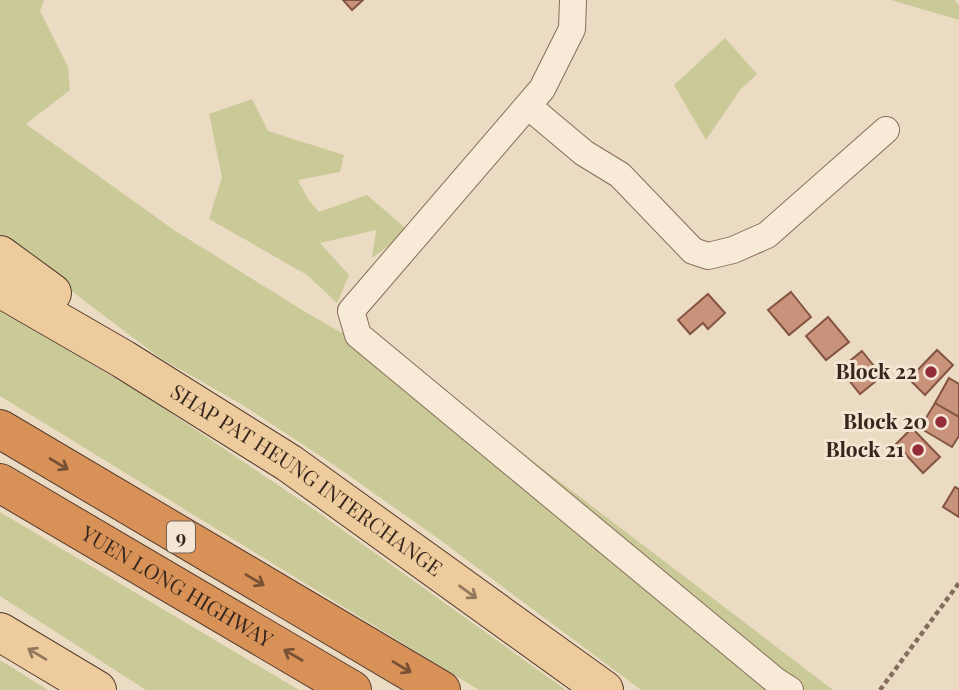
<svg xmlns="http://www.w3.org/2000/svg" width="959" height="690" viewBox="0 0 959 690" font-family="'Playfair Display',serif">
<rect width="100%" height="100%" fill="#ecdbc3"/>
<path fill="#caca98" d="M0 0H44L40 11 68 67 70 90 26 124 174 230 307 313 432 384 833 690H641L436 537 331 463 241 404 160 358 0 237Z
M891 0H955L959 6V20Z
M725 38 757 74 740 90 706 140 674 85Z
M252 99 268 131 344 155 340 172 298 180 308 199 319 212 367 195 409 231 372 258 376 230 320 243 349 275 337 303 307 275 209 219 222 177 209 114Z
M0 311 141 393 315 510 566 690H479L0 396Z
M0 512 299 690H146L0 596Z
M0 660 48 690H0Z"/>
<path fill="#c9927b" stroke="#845442" stroke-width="2" d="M343 0H363L352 10Z
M791 292 811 317 789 335 768 310Z
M708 294 725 313 708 329 703 323 690 334 678 320Z
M828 317 849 342 826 360 806 336Z
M937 350 953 365 925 395 909 379Z
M862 351 882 376 860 394 840 369Z
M949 378 959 384V417L935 403Z
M935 403 959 417V436L952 447 920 428Z
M912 428 940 457 923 473 896 444Z
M955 487 959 489V517L943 507Z"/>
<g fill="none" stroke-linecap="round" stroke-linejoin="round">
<g stroke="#866d5b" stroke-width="28">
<path id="street" d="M573 0 572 29 542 89 351 311 358 335 776 681 790 690
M528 106 584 153 620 175 693 251 708 256 733 250 767 235 886 130"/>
</g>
<g stroke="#543c2f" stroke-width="40">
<g id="primary">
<path d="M0 255 52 293"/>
<path id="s1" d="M0 288 123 359 289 463 604 690"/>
<path d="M0 632 97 690"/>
</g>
</g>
<g stroke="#543c2f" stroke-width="40">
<g id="highway">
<path d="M0 429 441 690"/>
<path id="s2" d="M0 483 352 690"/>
</g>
</g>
<path stroke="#866d5b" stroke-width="4.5" stroke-dasharray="5 3.5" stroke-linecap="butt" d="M880 690 959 583"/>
<use href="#street" stroke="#f7ead6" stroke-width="26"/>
<use href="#primary" stroke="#eecb9c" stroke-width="38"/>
<use href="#highway" stroke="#d89157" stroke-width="38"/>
</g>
<defs><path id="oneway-shaft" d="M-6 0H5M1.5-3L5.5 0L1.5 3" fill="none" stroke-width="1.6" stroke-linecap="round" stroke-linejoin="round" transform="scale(1.75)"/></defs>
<g stroke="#775135">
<use href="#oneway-shaft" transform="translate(59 464) rotate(31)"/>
<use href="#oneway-shaft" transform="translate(255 580) rotate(31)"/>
<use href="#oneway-shaft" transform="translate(293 655) rotate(-150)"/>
<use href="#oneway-shaft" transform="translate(402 667) rotate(31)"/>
</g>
<g stroke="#92795d">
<use href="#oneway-shaft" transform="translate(468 592) rotate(36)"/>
<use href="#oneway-shaft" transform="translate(37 654) rotate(-149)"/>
</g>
<g fill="#922d39" stroke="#f4e6d3" stroke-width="2.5">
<circle cx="931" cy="372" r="7"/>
<circle cx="941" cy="422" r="7"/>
<circle cx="918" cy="450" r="7"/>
</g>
<g text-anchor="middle" stroke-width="6" stroke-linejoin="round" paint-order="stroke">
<rect fill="#f4e6d3" stroke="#6f6054" stroke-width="2" x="167" y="521.5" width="28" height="31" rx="5"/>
<g font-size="19" font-weight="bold" fill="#36271e">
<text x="181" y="544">9</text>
</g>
<g font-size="21" font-weight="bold" fill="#36271e" stroke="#f4e6d3" text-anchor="end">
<text x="917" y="379">Block 22</text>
<text x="927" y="429">Block 20</text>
<text x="904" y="457">Block 21</text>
</g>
<g font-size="21" fill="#36271e" stroke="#f4e6d3">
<text dy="7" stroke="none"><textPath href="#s1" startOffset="362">SHAP PAT HEUNG INTERCHANGE</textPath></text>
<text dy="7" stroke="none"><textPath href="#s2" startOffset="205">YUEN LONG HIGHWAY</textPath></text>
</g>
</g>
</svg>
